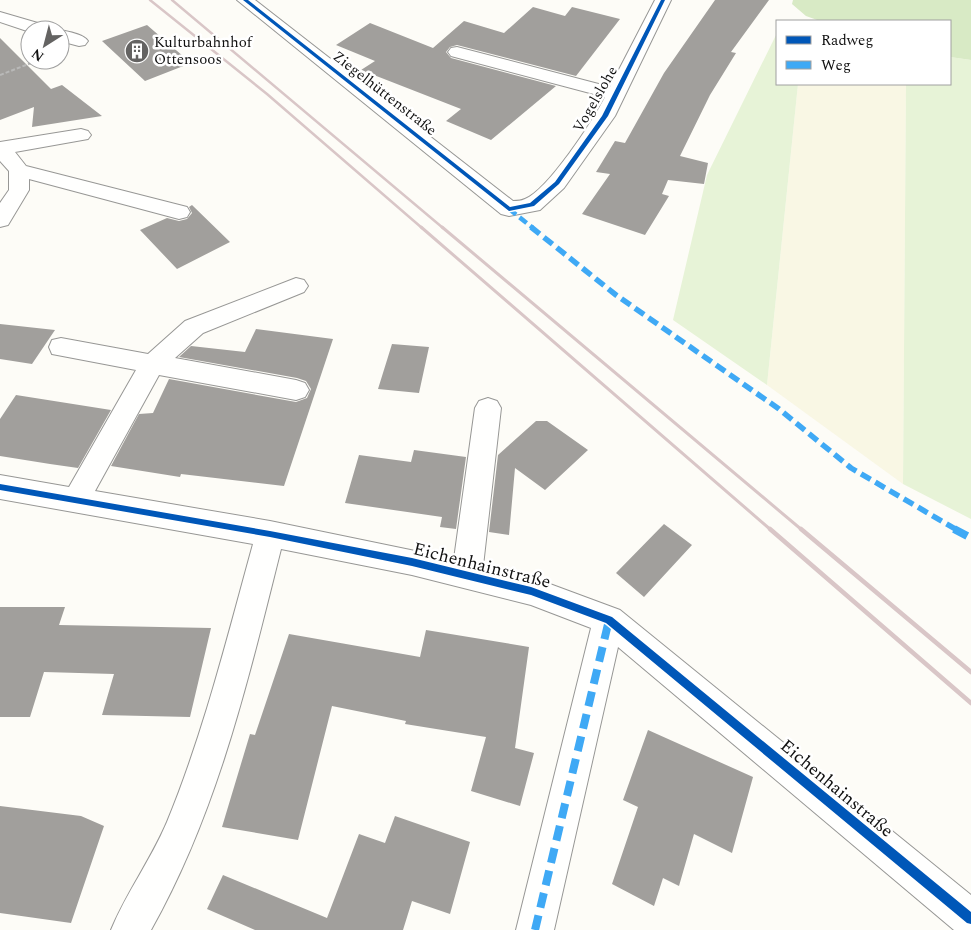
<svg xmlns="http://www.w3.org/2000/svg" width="971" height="930" viewBox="0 0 971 930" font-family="Spectral,serif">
<rect width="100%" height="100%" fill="#fdfcf7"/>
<path fill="#f9f7e4" d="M798 84H906L903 484 767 385Z"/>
<path fill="#e7f3d7" d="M777 33V84H798L767 385 673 320 707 175Z
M950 57 971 60V519L903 484 906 84H950Z"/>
<path fill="#d8eac5" d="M793 0H971V60L950 57V21H820L806 16 792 4Z"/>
<path fill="#a19f9c" d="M715 0H769L731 52 736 53 710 95 680 156 708 163 704 184 668 180 662 194 669 196 645 235 582 214 610 174 596 172 615 141 625 143 664 73Z
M533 7 565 16 572 7 620 19 576 76 457 45 450 47 446 52 451 58 556 86 491 140 446 121 461 109 361 70 375 61 336 45 370 23 433 48 464 21 504 33Z
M147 25 191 63 145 81 102 41Z
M0 38 51 89 62 85 102 116 32 127 34 107 0 120Z
M192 205 230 242 177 269 140 230 167 218 179 221 187 219 192 213 189 207Z
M0 324 55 330 32 364 0 359Z
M256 329 333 339 284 486 181 474 180 477 111 466 139 414 153 413 169 379 296 402 307 398 311 389 306 381 297 378 179 357 191 346 245 352Z
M392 344 429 347 419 393 378 389Z
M16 395 111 410 78 468 50 464 0 456V419Z
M536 421H547L588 450 545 490 515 468 509 535 489 532 498 455Z
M414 450 466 457 456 529 440 527 442 517 345 503 359 455 411 462Z
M664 524 692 545 644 597 616 573Z
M0 607H65L59 625 211 628 190 717 102 715 114 674 44 672 30 717H0Z
M426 630 529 647 515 748 534 753 520 806 471 791 486 737 405 724 406 721 332 706 298 840 222 827 250 734 255 735 289 634 420 657Z
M648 730 753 777 732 853 694 834 679 886 663 878 654 906 612 884 638 807 623 800Z
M0 806 81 816 104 826 71 923 0 913Z
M395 816 470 842 450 914 412 901 403 930H255L207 909 223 875 327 918 359 834 385 843Z"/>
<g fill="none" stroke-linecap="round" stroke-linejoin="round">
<g stroke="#979795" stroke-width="2">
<path id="minor" d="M237 0H255L513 201C517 201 521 201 525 199 548 190 593 121 605 97L451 56 448 52 451 48 457 47 610 87 655 0H671L615 116 564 188 540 210 509 216 501 214Z
M0 12 48 26 51 30H30V32L0 22Z
M59 30H60C69 32 83 34 88 41L85 45 79 46 60 41Z
M81 129 88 131 91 135 88 139 15 152 26 166 187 207 190 212 187 217 179 219 29 179V190L8 225 0 227V203L9 190V171L0 161V142Z
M296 278 304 280 308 286 304 292 203 333 175 358 296 380 305 383 309 390 305 397 296 400 159 375 95 491 270 521 454 559 475 408 479 401 488 398 497 401 501 408 483 566 531 577 620 610 971 895V930H954L618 647 554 930H516L591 628 531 605 412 575 281 549C248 680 218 811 151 930H111C126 893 151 860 167 822 204 732 227 638 253 544L0 499V475L69 487 136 370 52 354 49 347 52 340 61 338 148 354 185 321Z"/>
</g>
<path stroke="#b9b9b8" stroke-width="2" stroke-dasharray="4 2" stroke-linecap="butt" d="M0 75 39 60"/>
<use href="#minor" fill="#fffffe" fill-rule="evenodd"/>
<path stroke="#d9c6c7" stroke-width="2.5" d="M150 0 267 94 422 228
M172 0 443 228"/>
<path stroke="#d9c6c7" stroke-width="3" d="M421 227 771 530
M442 227 802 530"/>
<path stroke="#d9c6c7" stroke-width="4.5" d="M770 529 971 703
M801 529 971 672"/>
<path stroke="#3fa9f5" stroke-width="4.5" stroke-dasharray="9 4.5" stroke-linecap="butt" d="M509 209 533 228"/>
<path stroke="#3fa9f5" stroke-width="5.5" stroke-dasharray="11 5.5" stroke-linecap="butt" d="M531 227 616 295 779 409 851 468 957 530"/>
<path stroke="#3fa9f5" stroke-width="8" stroke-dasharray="15 8" stroke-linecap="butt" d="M954 529 971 538
M535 930 609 620"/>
<g stroke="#fff" stroke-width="3">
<path id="cycleway" d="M243 0H248L510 207 530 203 555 182 602 116 661 0H665L608 116 559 184 534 206 509 211Z
M0 484 270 531 412 558 531 587 612 617 971 912V924L967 923 606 623 531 595 412 566 270 537 0 490Z"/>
</g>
<use href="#cycleway" fill="#0057b8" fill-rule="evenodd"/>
</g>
<defs>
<g id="building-disc" transform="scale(1.25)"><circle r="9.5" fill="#646362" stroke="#fff"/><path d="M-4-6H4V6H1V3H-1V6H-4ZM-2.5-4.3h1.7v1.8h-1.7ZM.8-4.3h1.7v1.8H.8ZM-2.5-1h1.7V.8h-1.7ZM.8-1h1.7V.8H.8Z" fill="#fff"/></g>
</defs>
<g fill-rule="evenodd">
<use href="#building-disc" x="137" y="51"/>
</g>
<g text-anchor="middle" stroke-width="5" stroke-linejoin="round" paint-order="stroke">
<g font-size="15" fill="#111" stroke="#fff" text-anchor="start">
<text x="154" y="47">Kulturbahnhof<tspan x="154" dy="17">Ottensoos</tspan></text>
</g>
<g font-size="15" fill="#111" stroke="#fff">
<text transform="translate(385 93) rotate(38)" y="5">Ziegelhüttenstraße</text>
<text transform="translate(595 99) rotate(-60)" y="5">Vogelslohe</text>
</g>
<g font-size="18" fill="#111" stroke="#fff">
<text transform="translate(482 565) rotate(14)" y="6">Eichenhainstraße</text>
<text transform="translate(837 788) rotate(40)" y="6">Eichenhainstraße</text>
</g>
</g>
<rect x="776" y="20" width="175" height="65" fill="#ffffff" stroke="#a0a0a0"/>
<rect x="786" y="36" width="25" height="8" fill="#0057b8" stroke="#a0a0a0"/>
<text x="821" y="45" font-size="15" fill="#111111">Radweg</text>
<rect x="786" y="61" width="25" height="8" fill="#3fa9f5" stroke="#a0a0a0"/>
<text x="821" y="70" font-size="15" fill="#111111">Weg</text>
<g transform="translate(45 45) rotate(216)"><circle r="24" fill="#ffffff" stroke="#a0a0a0"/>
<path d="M0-4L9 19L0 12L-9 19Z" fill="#646362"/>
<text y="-8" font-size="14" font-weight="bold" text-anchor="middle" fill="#111111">N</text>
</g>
</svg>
